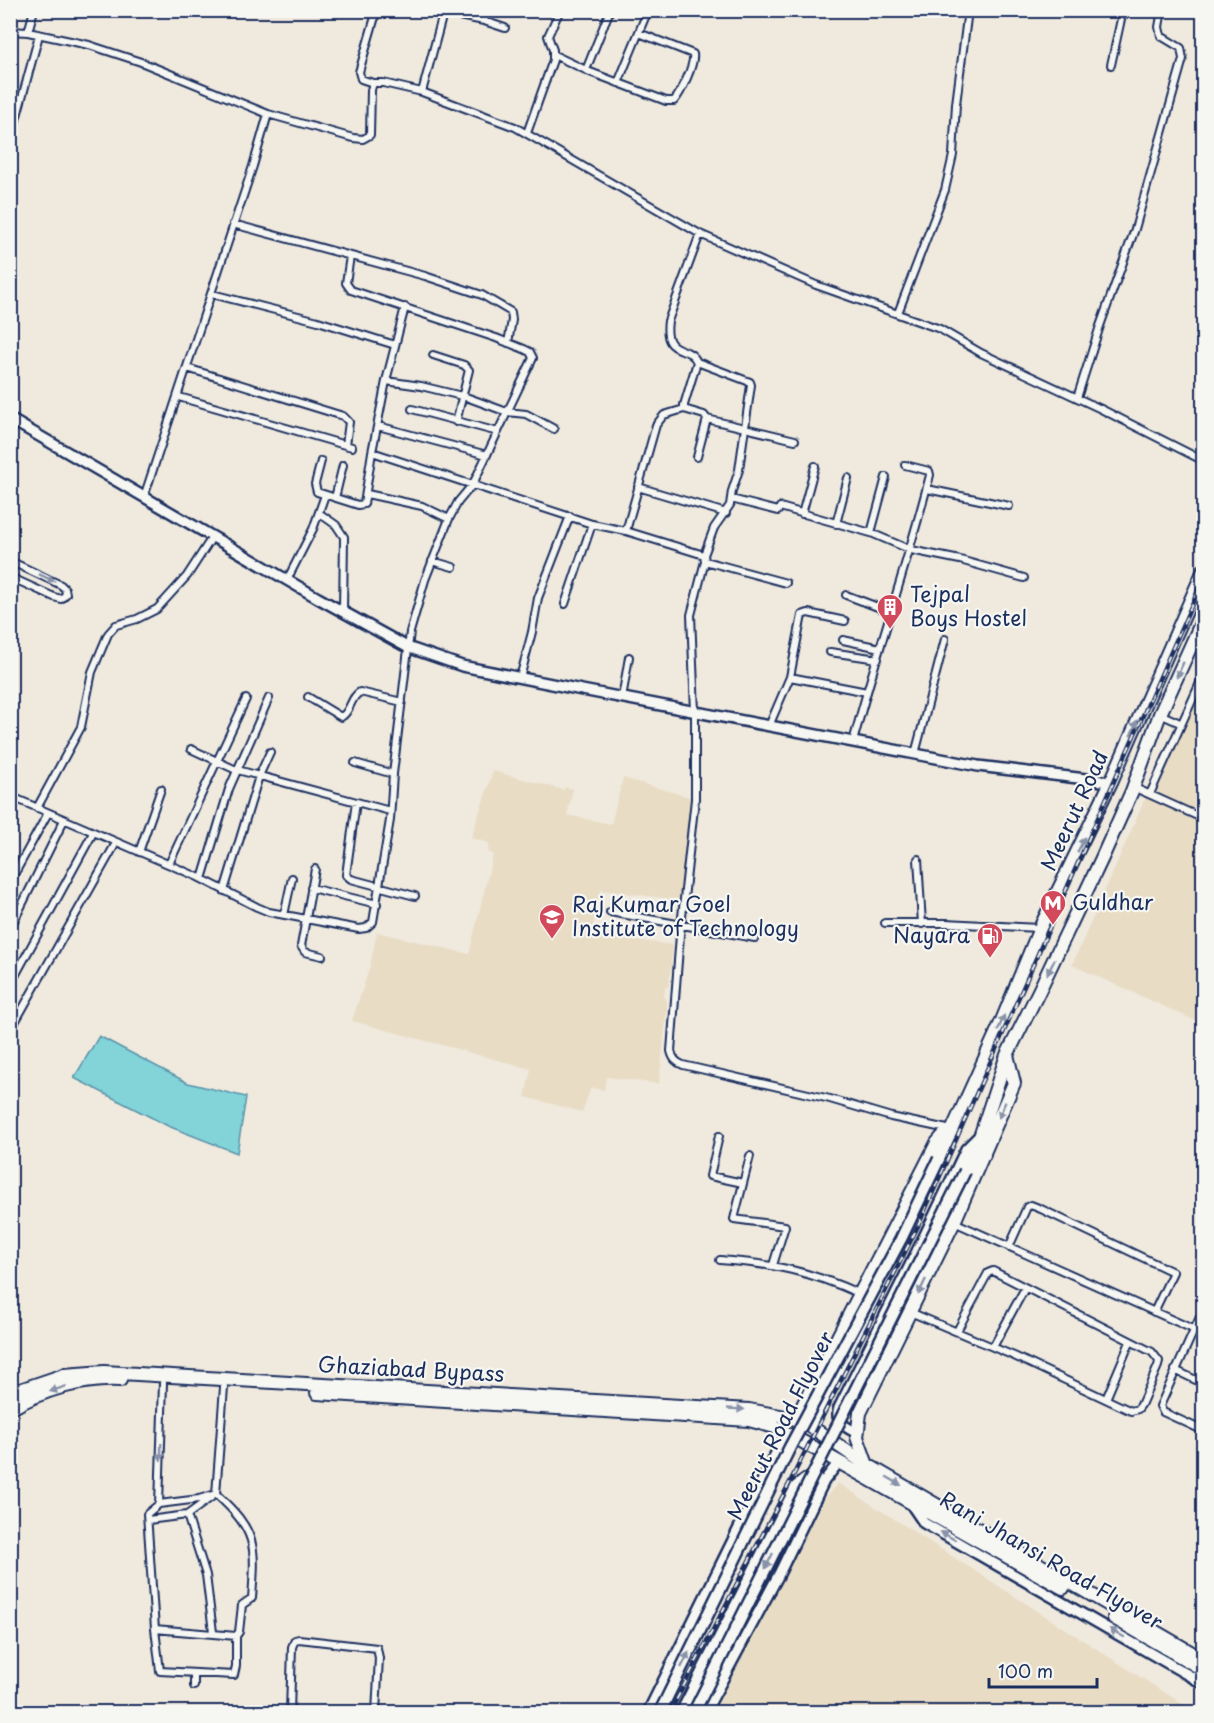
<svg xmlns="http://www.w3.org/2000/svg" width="1214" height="1723" viewBox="0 0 1214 1723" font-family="'Playpen Sans',sans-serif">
<rect width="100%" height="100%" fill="#f0eade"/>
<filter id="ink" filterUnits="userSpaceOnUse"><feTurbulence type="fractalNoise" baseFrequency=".0167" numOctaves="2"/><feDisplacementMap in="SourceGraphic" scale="12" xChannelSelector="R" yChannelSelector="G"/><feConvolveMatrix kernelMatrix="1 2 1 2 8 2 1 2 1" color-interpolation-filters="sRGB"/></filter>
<g filter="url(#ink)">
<path fill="#e8dcc5" d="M1203 667V1024L1072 965Z
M493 771 564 790 565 787 573 789 567 815 611 824 623 778 693 798 679 900 601 890 591 935 673 945 669 986 665 988 664 997 667 1001V1010L659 1084 606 1077 604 1090 591 1088 582 1112 525 1097 531 1069 352 1021 370 966 377 932 469 954 493 854 488 852 489 843 471 838Z
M838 1483 1195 1712H713L825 1498Z"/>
<path fill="#82d4d9" stroke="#5992a8" stroke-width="1.5" d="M99 1036 188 1083 246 1097 237 1153 168 1126 74 1078Z"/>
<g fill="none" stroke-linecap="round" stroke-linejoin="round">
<g stroke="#1b2f5e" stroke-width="10">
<path id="street" d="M444 13 484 21 505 28
M484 21 487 10
M10 31 28 32 89 45 141 62 268 114 353 138 363 139 370 135 371 90 373 83H383L422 92 515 127 700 234 816 285 940 329 981 353 1101 409 1204 461
M28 32 34 10
M554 55 590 72 666 101H674C681 93 695 64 693 54L639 33
M1111 65 1123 10
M586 70 610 10
M373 83 361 79 359 72 377 10
M618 83 648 10
M422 92 444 10
M527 133 553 60V50L548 36 560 10
M10 142 39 35
M233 224 425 276 482 295 511 312 512 320 508 343
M212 294 318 321 395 345
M898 313 945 190 953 155 956 104 968 10
M433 355 464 365 469 370 456 422
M697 362 750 382 751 385 739 470 732 491 730 505 714 528 704 555
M187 368 343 416 349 422 346 445
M386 381 421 386 466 397 507 412 526 414 554 429
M179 397 352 447
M1077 398 1100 326 1135 229 1183 59 1181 48 1161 36 1159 27 1162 10
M412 409 498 432
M707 419 795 440
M378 426 487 455
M372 452 592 524 626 531 704 555 705 561 691 615 695 712V799L680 935 671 1051C673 1059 676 1062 683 1065L830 1099 891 1117 952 1130
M697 457 707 419 704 415 684 409V405L697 362C689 343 663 358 668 321L700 234
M321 461 315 484 317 492 358 505 364 504 372 452 386 381 405 307
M638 487 726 513
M927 489 1009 506
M367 494 422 506 449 519
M144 497 253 166 268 114
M335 498 343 465
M731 499 778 511
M780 507 871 533 911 550 960 560 1024 578
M319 513 336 525 344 537 343 612
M802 514 815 466
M836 524 848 478
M626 531 656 425 664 415 684 409
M871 533 886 477
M10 561 61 585 65 589 66 594 61 599 54 597 10 577
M432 561 453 567
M705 561 786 583
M287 580 313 529 325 495
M846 595 891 612
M565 604 592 524
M843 640 880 648
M830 652 878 659
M790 677 867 692
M520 678 532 632 538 598 570 516
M308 697 341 717C351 712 350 697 360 692L402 702
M622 698 629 657
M1160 714 1180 723
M769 726 790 677 802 615 808 613 845 621
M853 742C877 652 907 565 930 475L929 471 905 465
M191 749 234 769 390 811
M915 754 945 639
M355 763 393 774
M1133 787 1204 819
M1150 794 1204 674
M10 796 198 877 257 907 269 912 359 929 366 928 373 922 390 820 393 774 410 632 425 580 449 519 458 502 473 484 533 358 530 352 524 349 496 338 351 290 346 283 350 256
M356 802 346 875 351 879 415 896
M37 808 81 727 92 672 108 634 116 625 137 619 157 609 187 576 213 536
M139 852 161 789
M918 859 922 924
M169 864 246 699
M315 869 301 946 305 952 322 956
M202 879 229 789 269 698
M10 882 48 813
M311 888 377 904
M224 891 259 776 270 752
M610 912 755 938
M284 915 292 878
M885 923H946L1039 928
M10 929 64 820
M10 985 93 833
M10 1031 116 843
M719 1136 710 1176 743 1183
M750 1156 734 1219 785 1226 773 1265
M954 1222 1204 1334
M1009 1247 1027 1207 1031 1205 1041 1209 1173 1272 1154 1312
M720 1260C774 1264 810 1271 860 1294
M1204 1308 1160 1406 1163 1412 1204 1431
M910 1312 1014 1356 1131 1411 1138 1409 1141 1405 1158 1366 1159 1361 1152 1352 993 1271 988 1273 957 1331
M993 1347 1025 1288
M1175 1370 1204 1384
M1106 1399 1130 1342
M216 1494C257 1531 256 1545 252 1598L242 1605 239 1632 236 1636 155 1629 147 1514 159 1504 199 1499Z
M216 1494 224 1387
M159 1504 163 1383
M187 1515 213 1496
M148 1520 187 1515 206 1575 213 1632
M155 1629 160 1671 234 1675 236 1666V1636
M194 1686V1673
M290 1712 292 1647 295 1640 299 1639 377 1648 379 1658 376 1712"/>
</g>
<g stroke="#1b2f5e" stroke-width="14">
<path id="secondary" d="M10 419 318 598 407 647 462 666 582 690 978 766 1111 782
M810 1426 893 1265
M857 1433C846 1427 834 1422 839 1408L921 1243 966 1149 979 1136
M911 1504 924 1523 1204 1684
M648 1712 779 1447 788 1434
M681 1712 796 1486 805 1479 824 1481
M705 1712 779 1574 824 1481 839 1462"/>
</g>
<g stroke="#1b2f5e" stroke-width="15">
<path id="primary" d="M939 1159 951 1133
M965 1171 981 1134"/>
</g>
<g stroke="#1b2f5e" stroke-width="16">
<path id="highway" d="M984 1155 981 1134 1007 1055 1039 991 1102 858 1132 791 1160 714 1204 617
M317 1393 749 1420 775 1427 803 1442 1063 1588
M10 1396 17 1391 64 1375 104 1372 749 1410 796 1419 810 1426 864 1463 1204 1660
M10 1409C42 1390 83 1378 120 1380
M796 1419 937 1143 943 1136 951 1133 1001 1023 1040 928 1111 782 1204 570
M867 1465 857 1437 860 1413 954 1222 1014 1083 1007 1055
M1114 1618 1204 1670"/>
</g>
<use href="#street" stroke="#f6f6f2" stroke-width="6"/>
<use href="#secondary" stroke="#f6f6f2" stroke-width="9"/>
<use href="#primary" stroke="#f6f6f2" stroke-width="10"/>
<use href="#highway" stroke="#f6f6f2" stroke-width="12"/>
<g stroke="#1b2f5e" stroke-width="4.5">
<path id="rail" d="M670 1712 789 1484 918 1226 1204 577"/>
</g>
<use href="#rail" stroke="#f6f6f2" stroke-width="2" stroke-dasharray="7" stroke-linecap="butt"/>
<g stroke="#1b2f5e" stroke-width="15" stroke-linecap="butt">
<path id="primary-bridge" d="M660 1712 790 1447 901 1239 939 1159
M694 1712 965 1171"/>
</g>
<use href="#primary-bridge" stroke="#f6f6f2" stroke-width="10"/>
</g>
<defs><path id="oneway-solid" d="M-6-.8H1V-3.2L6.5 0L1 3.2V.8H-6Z" transform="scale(1.5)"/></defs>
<g fill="#8892a8">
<use href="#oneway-solid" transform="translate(47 578) rotate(25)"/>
<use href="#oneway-solid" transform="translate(1180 670) rotate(114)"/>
<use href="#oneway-solid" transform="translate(1134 728) rotate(-67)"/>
<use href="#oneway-solid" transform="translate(1081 845) rotate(-64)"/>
<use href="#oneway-solid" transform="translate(1051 967) rotate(116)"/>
<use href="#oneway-solid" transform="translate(1001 1023) rotate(-67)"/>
<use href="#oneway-solid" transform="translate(1002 1110) rotate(112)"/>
<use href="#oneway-solid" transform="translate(922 1287) rotate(116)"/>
<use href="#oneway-solid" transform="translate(58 1389) rotate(162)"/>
<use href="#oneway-solid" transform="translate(736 1409) rotate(3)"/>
<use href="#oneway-solid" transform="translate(161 1452) rotate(92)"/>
<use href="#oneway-solid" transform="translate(894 1481) rotate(30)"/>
<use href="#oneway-solid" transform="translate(948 1536) rotate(-151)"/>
<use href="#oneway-solid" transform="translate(769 1561) rotate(116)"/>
<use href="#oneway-solid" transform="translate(1117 1633) rotate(-150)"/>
<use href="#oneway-solid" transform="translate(685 1660) rotate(-64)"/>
</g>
</g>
<defs>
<g id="building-pin" transform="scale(1.35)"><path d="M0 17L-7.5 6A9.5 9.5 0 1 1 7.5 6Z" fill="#d1495b" stroke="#f6f6f2"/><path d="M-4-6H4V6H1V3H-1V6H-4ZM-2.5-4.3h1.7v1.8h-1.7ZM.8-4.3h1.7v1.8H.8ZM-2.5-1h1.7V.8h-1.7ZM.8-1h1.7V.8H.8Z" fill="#fff"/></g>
<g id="metro-pin" transform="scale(1.35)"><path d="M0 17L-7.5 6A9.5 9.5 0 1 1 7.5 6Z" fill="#d1495b" stroke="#f6f6f2"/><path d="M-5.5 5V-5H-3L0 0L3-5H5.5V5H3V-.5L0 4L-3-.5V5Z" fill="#fff"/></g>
<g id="university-pin" transform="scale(1.35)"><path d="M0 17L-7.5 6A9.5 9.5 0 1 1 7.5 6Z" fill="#d1495b" stroke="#f6f6f2"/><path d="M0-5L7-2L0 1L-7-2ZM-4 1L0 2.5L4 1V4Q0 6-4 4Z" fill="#fff"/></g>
<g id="fuel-pin" transform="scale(1.35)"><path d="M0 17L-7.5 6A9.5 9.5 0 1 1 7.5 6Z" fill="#d1495b" stroke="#f6f6f2"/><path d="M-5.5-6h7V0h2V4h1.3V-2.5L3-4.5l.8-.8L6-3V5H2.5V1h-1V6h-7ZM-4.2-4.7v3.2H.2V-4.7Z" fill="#fff"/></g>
</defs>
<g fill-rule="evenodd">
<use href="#building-pin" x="890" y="607"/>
<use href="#metro-pin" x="1053" y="903"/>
<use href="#university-pin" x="552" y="917"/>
<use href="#fuel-pin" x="990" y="936"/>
</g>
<g text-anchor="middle" stroke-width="4.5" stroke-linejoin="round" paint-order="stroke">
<g font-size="21" fill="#1b2f5e" stroke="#f6f6f2" text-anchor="start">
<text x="910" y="602">Tejpal<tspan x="910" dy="24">Boys Hostel</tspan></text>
<text x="1072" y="910">Guldhar</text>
<text x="572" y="912">Raj Kumar Goel<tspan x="572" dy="24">Institute of Technology</tspan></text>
<text x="970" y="943" text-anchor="end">Nayara</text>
</g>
<g font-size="21" fill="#1b2f5e" stroke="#f6f6f2">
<text transform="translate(1075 811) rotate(-65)" y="7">Meerut Road</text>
<text transform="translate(411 1370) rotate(3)" y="7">Ghaziabad Bypass</text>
<text transform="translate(781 1426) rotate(-63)" y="7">Meerut Road Flyover</text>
<text transform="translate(1051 1561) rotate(30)" y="7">Rani Jhansi Road Flyover</text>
</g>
</g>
<rect width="1214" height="1723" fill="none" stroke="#f6f6f2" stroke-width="36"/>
<rect x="18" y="18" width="1178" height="1687" fill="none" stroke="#1b2f5e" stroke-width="2" filter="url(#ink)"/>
<path d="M989 1678v9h108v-9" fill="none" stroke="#1b2f5e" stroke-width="3"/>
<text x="998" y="1678" font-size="18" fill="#1b2f5e" stroke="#f6f6f2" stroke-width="4.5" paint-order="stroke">100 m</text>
</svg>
